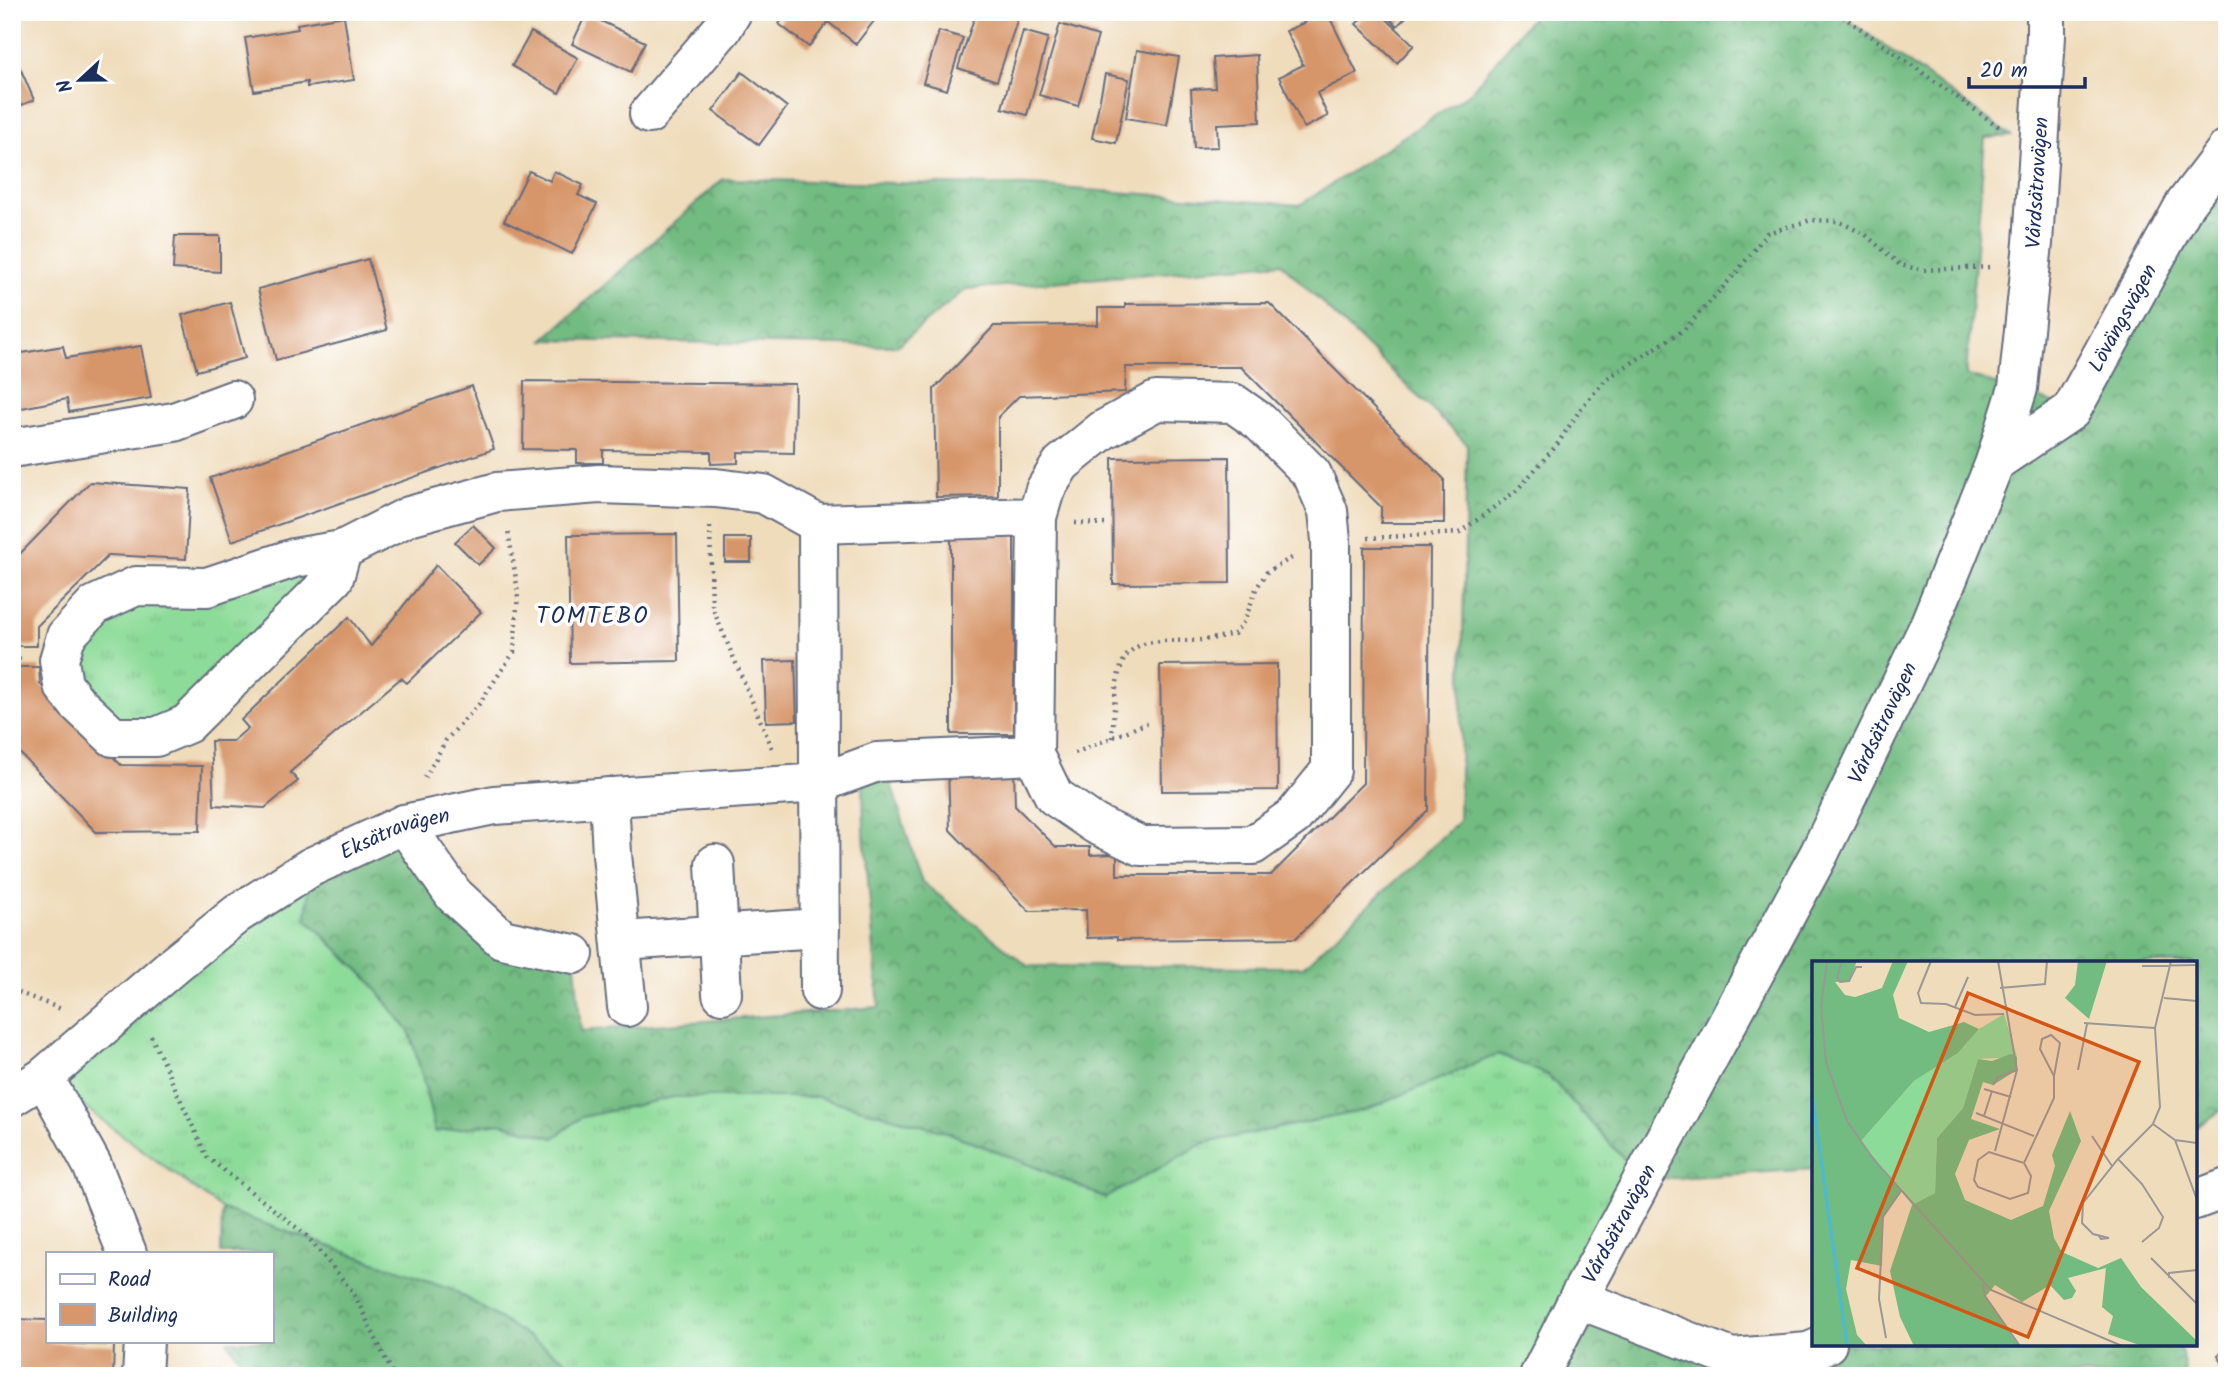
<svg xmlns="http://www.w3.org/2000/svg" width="2239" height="1388" viewBox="0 0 2239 1388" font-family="Kalam,sans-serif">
<defs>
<pattern id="grass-tufts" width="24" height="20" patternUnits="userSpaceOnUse" patternTransform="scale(1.75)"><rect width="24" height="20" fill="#8ddb99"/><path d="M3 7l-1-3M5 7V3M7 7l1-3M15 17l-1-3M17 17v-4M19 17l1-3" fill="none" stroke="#79bc86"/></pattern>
<pattern id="forest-crowns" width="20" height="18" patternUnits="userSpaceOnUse" patternTransform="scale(1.75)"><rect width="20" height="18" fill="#72bb81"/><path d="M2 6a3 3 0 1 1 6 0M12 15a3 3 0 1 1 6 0" fill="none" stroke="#5d986d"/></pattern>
</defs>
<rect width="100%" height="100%" fill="#fff"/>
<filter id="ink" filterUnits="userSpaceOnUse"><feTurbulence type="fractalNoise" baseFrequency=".0143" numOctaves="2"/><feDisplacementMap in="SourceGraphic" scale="14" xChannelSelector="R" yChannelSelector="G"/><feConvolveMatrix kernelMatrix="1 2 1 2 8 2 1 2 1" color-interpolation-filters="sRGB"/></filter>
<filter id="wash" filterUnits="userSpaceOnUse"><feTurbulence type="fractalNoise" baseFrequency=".00686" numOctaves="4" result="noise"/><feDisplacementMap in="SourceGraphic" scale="28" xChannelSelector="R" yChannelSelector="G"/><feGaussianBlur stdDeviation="1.57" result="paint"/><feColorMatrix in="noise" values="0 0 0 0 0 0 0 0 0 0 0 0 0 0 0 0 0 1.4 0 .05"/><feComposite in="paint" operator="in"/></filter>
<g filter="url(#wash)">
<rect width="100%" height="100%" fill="#efdcbb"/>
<path fill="url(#grass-tufts)" stroke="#54857c" stroke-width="2" d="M286 561 301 578 312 600 156 737 77 703 66 636 95 605Z
M311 867 306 918 370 981 410 1033 425 1086 435 1132 500 1123 554 1138 582 1117 673 1097H819L947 1132 1045 1171 1105 1198 1204 1143 1366 1110 1498 1054 1548 1075 1643 1180 1539 1376H588L575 1366 452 1289 222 1209 44 1077Z"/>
<path fill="url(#forest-crowns)" stroke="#467570" stroke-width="2" d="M1536 12H1837L2011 136 1985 138 1966 375 2050 402 2071 411 2227 149V1107L2195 1128V963H1814V1169L1643 1180 1548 1075 1498 1054 1366 1110 1204 1143 1105 1198 1045 1171 947 1132 819 1097H673L582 1117 554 1138 500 1123 435 1132 425 1086 410 1033 370 981 306 918 311 867 404 824 454 895 574 954 581 1031 879 1007 864 834 863 777 888 774 922 882 1028 966 1303 967 1459 821 1467 444 1281 263 966 289 897 346 543 340 723 179 1030 186 1300 205 1471 92Z
M222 1209 452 1289 575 1366 588 1376H253L227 1341H271V1253H221Z
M1578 1299 1732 1358 1827 1344H2180L2186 1376H1539Z"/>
<g id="blocks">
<path fill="#d7966b" d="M787 12H881L856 44 828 22 809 47 779 24Z
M976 12H1009L1019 15 997 81 958 68Z
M1327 12 1357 73 1317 93 1328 116 1304 128 1279 77 1303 65 1286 31Z
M1368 12H1379L1414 45 1397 63 1356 24Z
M1383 12H1411L1397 26Z
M586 14 645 42 631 72 572 44Z
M344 16 354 80 307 87V82L254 91 245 38 298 29 297 24Z
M1060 24 1098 36 1078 106 1039 95Z
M939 31 963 38 947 90 923 83Z
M1023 31 1048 38 1027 115 1002 108Z
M531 32 578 58 559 93 512 66Z
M12 49 34 100 12 109Z
M1137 50 1179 57 1167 125 1126 118Z
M1257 55 1260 122 1217 124 1218 147 1194 148 1191 89 1215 88 1213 58Z
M742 72 787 107 759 145 713 111Z
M1105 74 1129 79 1116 143 1092 138Z
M529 171 550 181 554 171 583 185 578 195 597 204 572 254 504 221Z
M175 236H220V272L173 269Z
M368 259 387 330 276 360 258 289Z
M230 302 245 358 197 371 182 315Z
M1269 303 1444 479V523H1381V507L1241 367H1126L1125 392 1019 396 998 417V496L936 497 934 389 994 326 1098 325V308H1125V304Z
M16 325 22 353 63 346 66 358 141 346 151 398 69 412 67 399 12 410V326Z
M524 381 795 384 794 453 738 452V463L711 464V452L603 450V463H577V450L523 449Z
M472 386 494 449 232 541 210 478Z
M1229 457 1230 583 1113 584 1112 458Z
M90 482 190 489 186 559 109 555 37 626V646H12V562Z
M473 525 496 548 478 565 455 542Z
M951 533 1014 534V734H951Z
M677 534 679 661 570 663 568 535Z
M725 538H751V562H725Z
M1364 547H1430L1428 810 1296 938 1117 940V937L1087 938 1086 910 1029 911 950 830 948 768H1014L1015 806 1056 847H1090V855L1117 854V875H1271L1363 783Z
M436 565 481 612 407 683 401 678 290 772 298 781 265 808 214 805 211 741H233L248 728 241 720 349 617 371 646Z
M795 660 797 721 766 722 764 661Z
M1277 664 1278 790 1162 791 1160 665Z
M12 667H39L40 684 121 765 202 766 200 831 96 832 12 745Z
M12 1319 47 1320 48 1343 114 1345 113 1376H12Z
M2227 1350V1372L2218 1355Z"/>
</g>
</g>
<g filter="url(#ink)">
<use href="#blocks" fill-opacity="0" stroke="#656c7f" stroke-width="2"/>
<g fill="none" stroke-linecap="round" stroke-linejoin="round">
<g stroke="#656c7f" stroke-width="42">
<g id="minor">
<path d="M649 114 722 29 732 12"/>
<path d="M12 448 174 422 233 400"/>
<path id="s1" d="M1995 462 2071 411 2185 204 2227 149"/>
<path d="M818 524 820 991"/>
<path d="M342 550 294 558 207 587 136 586 95 605 66 636 59 660 63 685 77 703 113 737H156L187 724 334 578 342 550 409 516 497 492 599 484 716 488 764 494 818 524 1037 517 1045 490 1061 464 1103 430 1156 401 1233 403 1260 422 1312 474 1328 511 1331 540V770L1294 816 1253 845 1141 846 1095 824 1054 796 1034 755 1037 517"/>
<path d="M609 797 612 854 627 1007"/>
<path d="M404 824 454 895 502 939 574 954"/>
<path d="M715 864 722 994"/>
<path d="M622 941 820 928"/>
<path d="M44 1077 92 1165 127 1253"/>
<path id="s2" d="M12 1097 44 1077 174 965 237 914 311 867 404 824 494 805 820 783 877 762 1034 755"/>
<path d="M2195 1200 2227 1188"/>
<path d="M1578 1299 1732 1358 1808 1352 1827 1344"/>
<path d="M142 1376 144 1341"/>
<path id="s3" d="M1539 1376 1578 1299 1819 854 1928 628 1995 462 2018 388 2033 243 2046 36V12"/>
</g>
</g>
<path stroke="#656c7f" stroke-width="4.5" stroke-dasharray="2 5" stroke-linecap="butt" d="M1837 12 2002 129
M1075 523 1106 524
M710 527 712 607 772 748
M1368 538 1459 533 1516 491 1556 446 1582 407 1606 379 1684 330 1736 273 1767 233 1811 220 1838 221 1866 235 1900 265 1922 270 1992 267
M12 658 23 659
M1112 738C1114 717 1114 675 1125 658 1140 634 1178 643 1202 640 1213 639 1224 636 1234 634L1245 620 1256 589 1267 572 1293 557
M1075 753 1147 723
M425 778 446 740 479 704 514 652 518 592 508 530
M12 990 64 1010
M151 1036 207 1157 306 1235 353 1292 394 1376"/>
<use href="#minor" stroke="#fff" stroke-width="38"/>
</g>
</g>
<g text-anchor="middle" stroke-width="7" stroke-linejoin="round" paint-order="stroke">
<g font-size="21" fill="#1b2f5e" stroke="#fff">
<text dy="7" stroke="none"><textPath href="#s3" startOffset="1306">Vårdsätravägen</textPath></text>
<text dy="7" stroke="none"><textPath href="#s1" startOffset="198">Lövängsvägen</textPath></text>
<text dy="7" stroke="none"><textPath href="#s3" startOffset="738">Vårdsätravägen</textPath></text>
<text dy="7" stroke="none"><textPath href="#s2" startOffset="469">Eksätravägen</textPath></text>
<text dy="7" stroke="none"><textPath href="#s3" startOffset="172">Vårdsätravägen</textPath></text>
</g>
<g font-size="23" letter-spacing="2" fill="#1b2f5e" stroke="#fff">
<text x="593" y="623">TOMTEBO</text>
</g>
</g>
<g transform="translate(1812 961)">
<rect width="385" height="385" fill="#efdcbb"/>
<path d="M192 53 205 96 166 98 151 147 125 177 123 232 100 244 49 180 102 120 146 92 167 68Z" fill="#8ddb99"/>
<path d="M0 0H45L37 20 23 21 33 34 43 36 70 27 81 0H96L81 34 87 57 117 71 152 61 167 68 146 92 102 120 49 180 89 230 71 256 70 305 39 299 34 328 45 374 55 385H0ZM266 0H295L277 58 253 37 263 24ZM199 93 205 96V109L181 124 171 121 159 158 188 168 157 179 143 213 153 239 199 259 231 245 243 205 240 194 258 150 269 180 237 250 242 277 250 291 286 307 309 297 329 326 385 380V385H330L296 373 301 355 290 346 294 307 256 317 264 330 260 337 252 339 238 324 210 341 183 324 174 335 208 385H102L88 356 78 310 100 244 123 232 125 177 151 147 166 98 180 100Z" fill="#72bb81"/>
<path fill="none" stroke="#4fbacb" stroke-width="3.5" d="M0 134 35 385"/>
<path fill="none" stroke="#9a9796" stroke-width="2" d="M15 0 9 46 14 101 35 160 62 199 179 329 310 385M30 0 25 16 28 21 37 20 44 6H50M119 0 106 32 109 42 134 43 163 54 192 53M330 5 385 4M188 27 233 23 235 0M352 37 385 40M143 46 156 16M272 62 343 67M266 109 275 63M181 124 186 116 205 109M172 128 199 136M164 152 222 175M172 155 180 130M341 163 363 179 385 182M280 175 300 205M363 179 385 239M183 190 205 109 186 0M306 198 330 223 351 256 347 267 330 281M212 202 177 191 166 199 162 219 166 226 198 238 216 232 219 215 212 202 242 137V115L228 88 230 78 239 74 248 82 242 115M286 274 289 278 297 277 281 273 270 262 271 242 306 198 341 163 348 146 343 67 359 0M339 297 385 343M357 317V312L385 309M171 323 173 335 208 385M74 377 67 338 71 256 89 230"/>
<path fill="#d45514" fill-opacity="0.15" stroke="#d45514" stroke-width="3.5" d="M156 32 327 101 216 376 45 307Z"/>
<rect width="385" height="385" fill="none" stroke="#1b2f5e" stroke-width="3.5"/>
</g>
<rect width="2239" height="1388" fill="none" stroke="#fff" stroke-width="42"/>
<rect x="46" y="1252" width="228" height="91" fill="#ffffff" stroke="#a4acbf" stroke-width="2"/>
<rect x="60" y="1274" width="35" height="10" fill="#ffffff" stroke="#a4acbf" stroke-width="2"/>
<text x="108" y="1286" font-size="21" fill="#1b2f5e">Road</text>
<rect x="60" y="1304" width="35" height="21" fill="#d7966b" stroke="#a4acbf" stroke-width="2"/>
<text x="108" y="1322" font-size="21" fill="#1b2f5e">Building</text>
<g transform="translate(80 80) rotate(248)" stroke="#ffffff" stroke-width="5" paint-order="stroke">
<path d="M0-5L12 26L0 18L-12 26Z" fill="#1b2f5e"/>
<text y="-10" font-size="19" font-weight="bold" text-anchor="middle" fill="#1b2f5e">N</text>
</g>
<path d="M1969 77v10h116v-10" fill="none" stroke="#1b2f5e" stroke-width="3.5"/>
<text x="1980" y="77" font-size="21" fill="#1b2f5e" stroke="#ffffff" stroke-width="5" paint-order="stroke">20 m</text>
</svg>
